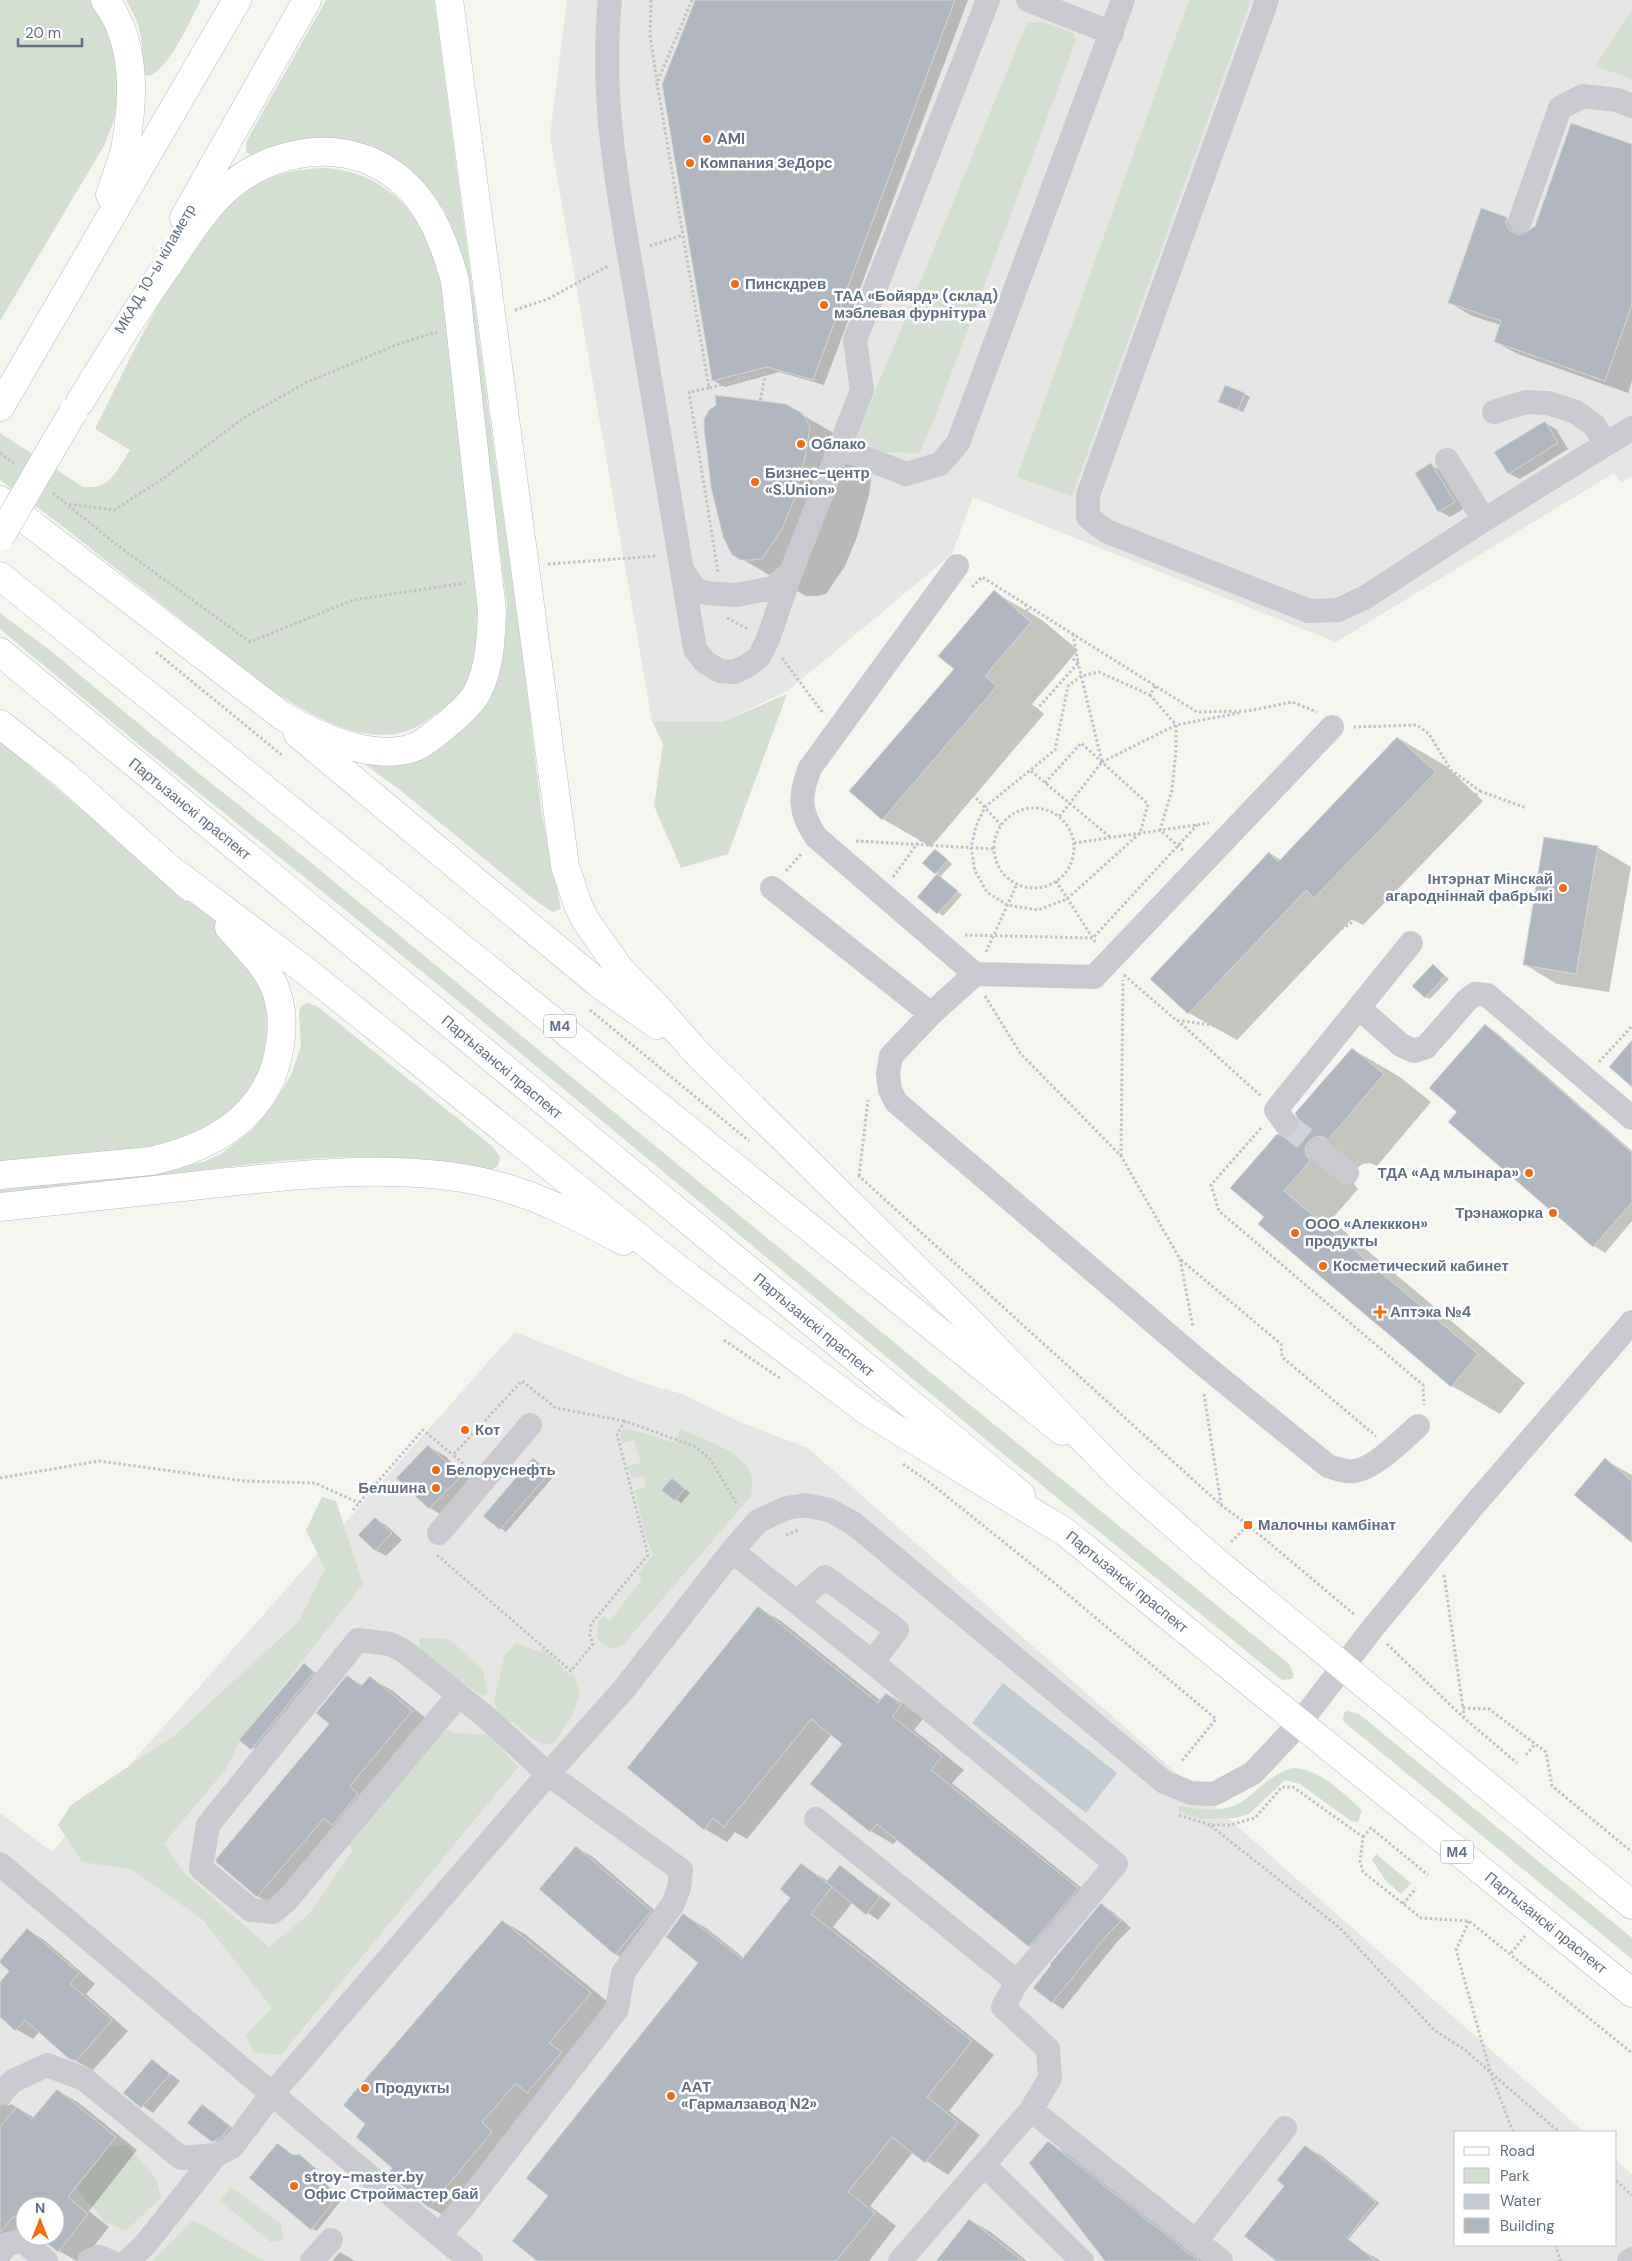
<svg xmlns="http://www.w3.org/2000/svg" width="1632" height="2261" viewBox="0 0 1632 2261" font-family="'DM Sans',sans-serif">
<rect width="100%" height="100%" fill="#f5f6f2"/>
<path fill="#e6e6e5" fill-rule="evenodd" d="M567 0H1632V476L1621 483 1614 473 1336 642 973 497 952 554 789 690 722 722 652 721 550 136Z
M515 1332 641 1382 682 1394 740 1422 808 1448 1584 2132H1456V2245H1616V2160L1632 2174V2261H0V1813L52 1852ZM25 2206H55V2236H25Z"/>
<path fill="#d5ded2" d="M0 0H95L112 27 119 88 114 120 105 144 0 321Z
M126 0H201C189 21 171 67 149 76L145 75C141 63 143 50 141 38 139 24 133 12 126 0Z
M326 0H434L495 458 521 643 542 814 561 908 553 912 536 901 400 790 363 763 370 756 485 705C505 673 505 641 507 605L461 258 444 210 430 191 396 161 254 157 246 152V142Z
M1189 0H1251L1072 496 1017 477Z
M1632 10V79L1595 66Z
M1043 22 1073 33 1076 40 932 425 919 453 883 452 856 438 1027 23Z
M324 168C367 170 403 194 424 232 448 275 450 346 456 395 464 474 473 553 482 632 478 647 477 666 471 680 465 693 450 704 439 712 430 718 420 726 410 730 361 748 304 712 266 686L57 522 0 480V433L83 487C111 490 116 471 130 450L95 429C131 358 163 283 215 222 225 210 235 198 248 190 273 174 295 169 324 168Z
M0 613 51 651 197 772 298 852 958 1395 1289 1664 1294 1675 1292 1679 1282 1680 1002 1453 435 982 137 743 0 629Z
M787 694 728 854 681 868 654 806 663 744 652 721 722 722Z
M0 741 221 926 262 980 273 1029 255 1088 216 1124 159 1147 0 1165Z
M308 1003 317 1006 492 1146 500 1157 498 1166 491 1170C385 1147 287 1159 181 1173 121 1181 61 1189 0 1196V1190L157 1171 203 1162 221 1154 253 1129 274 1103 291 1075 301 1046 299 1011 302 1005Z
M629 1429 676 1443 680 1429C700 1438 740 1450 750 1472 754 1480 752 1488 751 1496L622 1646 611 1649 597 1639 598 1622 603 1616 610 1621 642 1579 638 1574 653 1555 645 1535 635 1490 646 1488 644 1476 632 1478 627 1466 641 1463 634 1440 622 1443 620 1435 623 1430Z
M322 1497 336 1501 363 1584 240 1740 226 1769 164 1843 185 1874 269 1947 310 1913 353 1850 338 1830 424 1723 456 1733 488 1735 518 1767 281 2055 253 2052 246 2035 272 2008 202 1919 131 1869 82 1862 58 1825 71 1805 174 1736 299 1621 325 1569 306 1530Z
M419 1638 449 1639 483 1670 488 1692 483 1696 421 1656Z
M516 1643 540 1652 543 1649 571 1676 574 1674 580 1695 572 1715 554 1743C534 1748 528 1731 512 1722 509 1721 504 1720 500 1719L494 1700 505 1654Z
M1348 1711 1359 1714 1632 1938V1959L1343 1721 1344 1713Z
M1293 1768C1322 1770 1341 1792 1362 1810L1358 1822 1351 1821 1300 1784 1285 1780 1249 1814 1235 1818 1199 1819 1178 1811 1179 1806C1202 1810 1228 1814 1247 1798 1262 1786 1274 1773 1293 1768Z
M1376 1854 1411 1883 1401 1894 1386 1881 1372 1860Z
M126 2145 156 2178 161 2197 126 2231 105 2222 77 2189 109 2147Z
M231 2187 281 2224 283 2240 271 2242 220 2201Z
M193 2220 264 2261H152Z"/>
<path fill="#c3cbd2" d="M1003 1683 1117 1773 1086 1813 972 1723Z"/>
<path fill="#0003" d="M697 0H968L824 385 779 372 725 387 714 381 663 84Z
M1632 145V381L1628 393 1518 354 1495 342 1501 325 1472 316 1450 303 1506 218 1530 231Z
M1245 394 1250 397 1243 412 1224 404Z
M785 405 865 451 873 465 869 495 857 537 845 566 826 594 817 596H806L733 554 724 537 706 446 705 429Z
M1545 423 1556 429 1568 449 1520 479 1508 473Z
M1431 465 1442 471 1465 508 1450 517 1439 511Z
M994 592 1042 620 1078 650 1032 704 1044 714 931 847 883 819 851 791 956 669Z
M1398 738 1446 766 1483 801 1363 925 1352 919 1237 1040 1189 1013 1269 853 1281 860Z
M1597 847 1631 867 1609 992 1557 984 1524 964Z
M940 853 952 864 940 877 962 895 943 916 919 896 938 874 924 863Z
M1433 966 1449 979 1430 999 1425 997Z
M1485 1026 1496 1032 1632 1151V1221L1605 1253 1594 1246 1450 1122 1458 1112Z
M1352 1049 1400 1077 1431 1102 1377 1166 1370 1163 1363 1164 1357 1168 1353 1176 1354 1184 1358 1189 1331 1220 1525 1383 1500 1414 1452 1386 1260 1224 1266 1217 1287 1139 1295 1136Z
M428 1446 445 1456 477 1486 447 1518 430 1508 398 1478Z
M533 1459 554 1476 506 1532 485 1516Z
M1605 1460 1632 1475V1541Z
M677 1482 690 1493 681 1503 663 1490Z
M375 1519 386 1525 402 1540 386 1556 375 1550Z
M759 1608 781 1621 881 1701 887 1694 909 1707 923 1719 914 1730 964 1770 952 1783 1099 1902 1052 1958 1030 1946 898 1839 893 1844 871 1831 811 1784 844 1744 832 1734 747 1839 735 1832 727 1842 705 1829Z
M305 1665 325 1679 263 1755 241 1739Z
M348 1677 364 1686 370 1678 393 1691 434 1725 280 1909 257 1896 331 1724Z
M576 1847 593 1857 667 1921 632 1963 615 1954Z
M801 1865 828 1881 840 1866 891 1904 878 1920 853 1902 833 1927 994 2055 949 2111 980 2135 948 2175 913 2152 870 2206 896 2226 869 2261H539L550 2195 700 1963 684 1915 706 1928 744 1958 792 1897Z
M1101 1905 1112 1911 1131 1928 1117 1942 1063 2009 1052 2002Z
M502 1921 525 1934 613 2006 452 2220 429 2207 394 2168Z
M28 1930 44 1940 95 1984 86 1994 128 2031 93 2070 70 2058 40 2031 33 2039 16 2029 0 2016V1984L11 1971Z
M152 2060 180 2081 153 2113 125 2093Z
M0 2079 17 2092 6 2107 11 2104 35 2118 57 2090 79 2103 137 2150 89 2211 109 2227 82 2261H77L59 2251 40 2236H55V2206H25V2236L9 2261H0Z
M202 2105 213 2112 240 2134 224 2147 213 2140Z
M1048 2143 1070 2155 1203 2261H1107Z
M1305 2147 1322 2156 1379 2203 1330 2261H1277L1286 2186Z
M294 2156 304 2158 325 2176 319 2179 343 2198 317 2231 312 2229Z
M970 2220 992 2233 1027 2261H938Z
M1357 2247 1381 2261H1346Z
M340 2252 355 2261H332Z"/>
<path fill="#b2b7bf" stroke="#d7d7d4" d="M695 0H955L813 380 767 367 712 381 662 84Z
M1571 123 1632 144V304L1605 381 1494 342 1501 321 1448 303 1481 208 1507 217 1506 223 1509 230 1516 234H1523L1535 226Z
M1225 385 1245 393 1238 410 1218 402Z
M715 395 786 404 802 413 810 427 805 458 794 500 782 529 763 558 753 560H741L732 555 723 537 711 487 704 429V419L709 410 716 405Z
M1545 421 1558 443 1508 474 1494 452Z
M1431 463 1455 502 1438 512 1415 473Z
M994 590 1031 622 985 676 997 686 882 820 849 791 954 669 938 656Z
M1397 737 1436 772 1314 898 1306 890 1188 1014 1150 979 1269 852 1278 862Z
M1544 837 1598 846 1576 974 1523 965Z
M935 849 948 860 935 874 922 863Z
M937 874 958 891 937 914 917 897Z
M1433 964 1445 976 1425 998 1412 986Z
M1485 1024 1632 1153V1202L1593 1247 1448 1122 1457 1112 1429 1088Z
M1632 1040V1087L1609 1067Z
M1352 1048 1384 1074 1328 1140 1321 1136 1315 1137 1309 1141 1305 1148 1306 1155 1310 1161 1284 1191 1478 1354 1451 1387 1258 1224 1264 1217 1230 1188 1277 1134 1287 1138 1294 1135 1298 1130 1300 1123 1295 1113Z
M428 1445 461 1476 429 1509 396 1478Z
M533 1458 550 1472 500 1530 483 1516Z
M1605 1458 1632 1481V1543L1574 1495Z
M672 1478 685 1489 675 1501 661 1490Z
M375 1517 392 1533 375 1551 358 1535Z
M758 1606 878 1703 886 1693 901 1705 892 1716 942 1756 931 1770 1078 1888 1029 1947 877 1824 870 1832 810 1784 842 1744 811 1719 724 1827 713 1818 704 1830 627 1768Z
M304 1663 314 1672 251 1750 239 1740Z
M347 1675 361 1686 370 1676 412 1711 350 1786 358 1794 332 1825 324 1818 257 1897 216 1862V1859L329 1724 316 1713Z
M576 1846 651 1911 615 1955 539 1889Z
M801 1863 832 1887 811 1914 972 2041 927 2097 958 2122 925 2163 892 2137 848 2192 875 2213 836 2261H537L512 2241 548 2196 526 2178 698 1963 666 1937 683 1913 742 1959 790 1898 780 1889Z
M840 1865 880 1897 866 1915 826 1882Z
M1101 1903 1121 1921 1106 1936 1052 2003 1033 1988 1051 1965 1050 1964Z
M502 1920 591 1993 549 2043 562 2052 527 2093 516 2083 482 2122 492 2132 429 2208 388 2174 392 2168 356 2137 365 2124 343 2105Z
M27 1928 79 1973 70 1984 112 2020 76 2061 69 2059 25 2020 15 2031 0 2017V1982L9 1971 0 1963V1960Z
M152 2059 170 2074 141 2108 123 2093Z
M57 2089 116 2137 68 2197 88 2214 58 2252 38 2236H55V2206H25V2225L14 2216 0 2232V2127L17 2107 32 2119Z
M202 2104 230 2126 223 2136 212 2142 187 2123Z
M1048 2141 1199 2261H1105L1029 2163Z
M277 2143 293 2155 299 2154 321 2173 315 2175 339 2195 311 2230 249 2178Z
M1305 2145 1376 2202 1347 2238 1376 2261H1276L1244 2236 1284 2186 1277 2180Z
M969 2219 1023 2261H936Z"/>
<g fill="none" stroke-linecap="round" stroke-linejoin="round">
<path stroke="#d0d4d7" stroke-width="24" stroke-dasharray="24 12" stroke-linecap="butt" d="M1286 1124 1319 1150"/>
<g stroke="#babdc1" stroke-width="29">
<path id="major" d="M0 576 1062 1431
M0 652 1021 1495"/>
</g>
<g stroke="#b9bcbf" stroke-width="29">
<path id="highway" d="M105 0C136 41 134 95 126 144 123 161 115 178 110 195
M449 0 565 866 578 905 586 921 619 968 652 1002 697 1053 972 1324 1120 1477 1214 1560 1632 1905
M184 218 307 0
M0 407 237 0
M0 500 281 715C315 736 382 766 421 744 429 739 437 732 445 726 456 717 470 705 477 693 490 668 491 638 492 611L455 281C441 229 420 180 365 159 316 141 256 158 219 196 199 216 184 242 168 265 136 310 108 356 80 402
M0 724 65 775 190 887
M298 734 598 983 657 1025
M177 874 302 968 682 1272 867 1411 1065 1532 1632 1993
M0 1175 151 1161C214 1147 271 1114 280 1044 283 1026 282 1006 275 988 266 965 244 945 229 927
M0 1207C73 1199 146 1191 219 1183 304 1174 403 1163 487 1183 535 1194 579 1217 623 1241"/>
</g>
<path stroke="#c0c2c4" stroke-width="3" stroke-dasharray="2.5 2.5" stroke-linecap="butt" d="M651 0 650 35 657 81
M692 0 657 83 709 388 766 372 760 401
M650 246 683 235
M515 310 548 299 608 266
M709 388 689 392 718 572
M0 453 16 465
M53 493 117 545 250 642 353 600 465 583
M69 504 114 510 164 478 242 419 307 382 401 343 437 332
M548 564 657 556
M972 587 982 577 1197 712 1248 711 1292 702 1317 712
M1025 604 1036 630 1078 663 1102 762 1059 817
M727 618 748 629
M156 652 283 756
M782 658 823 713
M1155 686 1150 695 1176 725V750L1172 790 1160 830 1185 852
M1102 762 1176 725 1239 713
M1031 771 1110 837
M1045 783 1081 743 1148 804 1140 833 1067 899 1038 910 1007 905 987 892 975 871 971 847 976 826 985 807 1055 750 1068 686 1081 676 1099 672 1150 695
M966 787 1001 825
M1480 791 1526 808
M994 848a40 40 0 1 1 80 0a40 40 0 1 1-80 0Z
M856 841 994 849
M1074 843 1209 823
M786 871 802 853
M893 877 917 844 1078 663 1073 634
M1056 881 1096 943
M965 935 1093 938 1197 825
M986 952 1017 884
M1124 975 1176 1020 1233 1028 1320 937 1349 925 1480 791 1451 770 1429 734 1417 725 1354 727
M985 996 1020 1053 1121 1156 1180 1259 1193 1327
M590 1010 749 1141
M1177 1020 1261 1096
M1599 1062 1632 1026
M1261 1128 1211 1185 1219 1211 1423 1385 1424 1405
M1121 1156 1123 980
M859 1176 868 1100
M858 1177 859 1176 1221 1505 1248 1525 1355 1615
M1181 1260 1281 1344 1282 1357 1376 1436
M724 1340 781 1379
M1204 1394 1221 1504
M903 1464 929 1482 1046 1576 1216 1719 1181 1762
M467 1467 453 1455 522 1381 556 1408 625 1421
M0 1478 99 1461 244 1481 315 1483 359 1503
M353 1510 423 1430 453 1455
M786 1535 799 1530
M1231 1542 1248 1525
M437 1555 571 1671 593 1644 590 1635 591 1624 648 1555 617 1434 625 1421 696 1447 710 1459 737 1504
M1444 1575 1463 1708
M1387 1644 1464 1718 1517 1763
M1464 1718 1463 1708 1489 1709 1546 1752 1552 1786 1632 1852
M1526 1755 1535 1744
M1179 1815 1210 1825H1230L1255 1818 1282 1787H1293L1363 1837 1360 1862 1363 1872 1421 1918 1469 1921 1632 2053
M1211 1826 1340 1928 1434 2030 1465 2050 1559 2132
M1363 1837 1371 1828 1428 1875
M1403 1904 1416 1888
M1469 1921 1456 1950 1491 2074 1513 2132
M1511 1953 1525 1936
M1616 2181 1632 2195
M1555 2245 1561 2261"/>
<path stroke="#c8cace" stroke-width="24" d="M610 0C599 103 621 206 638 307 657 421 676 535 695 649L705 662 720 671 734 672 747 666 759 657 768 639 791 572 862 390 855 340 988 0
M1028 0 1112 33
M1267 0 1088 495V517L1106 531 1309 611 1338 610 1364 598 1484 520 1632 428
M1520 221 1560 108 1583 96 1617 100 1632 106
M1494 412 1526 402 1548 403 1576 412 1595 426 1605 444
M840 448 906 474 940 464 958 443 1123 0
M1447 460 1484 520
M957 566 810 768C799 796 799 812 816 837L975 974 1094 977 1332 727
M682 570 695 589 706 593 736 595 773 588 791 572
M772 888 931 1014
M975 974 931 1014 891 1056 888 1074 890 1090 896 1102 1199 1361 1328 1466C1337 1469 1345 1472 1355 1471 1375 1468 1402 1440 1418 1426
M1359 1008 1401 1045 1414 1051 1426 1047 1467 1000 1475 994 1487 995 1632 1118
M1286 1124 1276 1110 1411 943
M1319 1150 1347 1173
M439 1533 530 1425
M732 1551 872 1662 897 1630 825 1577 797 1602
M458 1696 287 1900 273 1912 251 1910 201 1868 208 1825 358 1640 390 1644 404 1651 487 1718 548 1774 681 1870 679 1888 673 1904 623 1973 617 2009 462 2209 439 2235 471 2261
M816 1819 1017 1982 1116 1864 872 1662
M0 1864 272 2094 548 1774 624 1689 732 1551 758 1521 787 1508 805 1505 829 1510 853 1523 1164 1782 1191 1793 1214 1794 1253 1773 1299 1724 1372 1629 1474 1505 1632 1322
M0 2094 13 2081 47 2065 84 2079 181 2158 216 2155 232 2147 272 2094 439 2235
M1031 2110 1221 2261
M984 2165 1082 2261
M1196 2241 1285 2128
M0 2252 5 2245 22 2240 46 2261
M89 2261 99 2257 109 2261
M127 2261 144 2246 216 2155
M312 2261 331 2240
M900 2261 1031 2110 1050 2078 1048 2049 1003 2007 1017 1982
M1629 2261 1632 2259"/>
<use href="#major" stroke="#fff" stroke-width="28"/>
<use href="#highway" stroke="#fff" stroke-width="28"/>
<g stroke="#b9bcbf" stroke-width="29" stroke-linecap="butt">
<path id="highway-bridge" d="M0 537 73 412"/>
</g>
<use href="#highway-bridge" stroke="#fff" stroke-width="28"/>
</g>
<g fill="#f26c16" stroke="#fff" stroke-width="2">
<circle cx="707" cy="139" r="5"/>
<circle cx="690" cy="163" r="5"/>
<circle cx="735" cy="284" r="5"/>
<circle cx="824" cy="305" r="5"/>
<circle cx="801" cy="444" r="5"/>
<circle cx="755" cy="482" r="5"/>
<circle cx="1563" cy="888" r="5"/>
<circle cx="1529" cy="1173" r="5"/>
<circle cx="1553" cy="1213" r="5"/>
<circle cx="1295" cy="1233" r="5"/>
<circle cx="1323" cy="1266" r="5"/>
<path d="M1377.5 1304.5h5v5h5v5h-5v5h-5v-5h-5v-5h5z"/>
<circle cx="465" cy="1430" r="5"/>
<circle cx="436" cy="1470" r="5"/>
<circle cx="436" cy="1488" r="5"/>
<rect x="1243" y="1520" width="10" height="10" rx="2.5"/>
<circle cx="365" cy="2088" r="5"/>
<circle cx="671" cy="2096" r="5"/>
<circle cx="294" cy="2186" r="5"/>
</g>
<g text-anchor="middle" stroke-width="5" stroke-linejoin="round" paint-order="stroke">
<g fill="#fff" stroke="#919baa" stroke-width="1">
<rect x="544" y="1014.5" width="32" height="23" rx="4"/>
<rect x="1441" y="1840.5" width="32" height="23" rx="4"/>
</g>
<g font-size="14" font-weight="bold" fill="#627086">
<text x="560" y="1031">М4</text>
<text x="1457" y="1857">М4</text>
</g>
<g font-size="15" font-weight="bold" fill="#627086" stroke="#fff" text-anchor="start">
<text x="717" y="144">AMI</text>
<text x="700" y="168">Компания ЗеДорс</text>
<text x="745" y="289">Пинскдрев</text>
<text x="834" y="301">ТАА «Бойярд» (склад)<tspan x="834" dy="17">мэблевая фурнітура</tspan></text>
<text x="811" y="449">Облако</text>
<text x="765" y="478">Бизнес-центр<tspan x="765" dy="17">«S.Union»</tspan></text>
<text x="1553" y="884" text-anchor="end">Інтэрнат Мінскай<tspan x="1553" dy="17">агародніннай фабрыкі</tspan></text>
<text x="1519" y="1178" text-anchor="end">ТДА «Ад млынара»</text>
<text x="1543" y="1218" text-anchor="end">Трэнажорка</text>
<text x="1305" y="1229">ООО «Алекккон»<tspan x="1305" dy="17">продукты</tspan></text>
<text x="1333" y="1271">Косметический кабинет</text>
<text x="1390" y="1317">Аптэка №4</text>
<text x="475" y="1435">Кот</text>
<text x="446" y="1475">Белоруснефть</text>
<text x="426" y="1493" text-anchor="end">Белшина</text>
<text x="1258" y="1530">Малочны камбінат</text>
<text x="681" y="2092">ААТ<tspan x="681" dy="17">«Гармалзавод N2»</tspan></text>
<text x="375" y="2093">Продукты</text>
<text x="304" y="2182">stroy-master.by<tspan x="304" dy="17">Офис Строймастер бай</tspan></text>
</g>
<g font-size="15" fill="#627086" stroke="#fff">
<text transform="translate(155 269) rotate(-60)" y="5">МКАД, 10-ы кіламетр</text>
<text transform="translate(190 809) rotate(39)" y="5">Партызанскі праспект</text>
<text transform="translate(502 1067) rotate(40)" y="5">Партызанскі праспект</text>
<text transform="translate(814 1325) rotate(40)" y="5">Партызанскі праспект</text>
<text transform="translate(1127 1582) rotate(39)" y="5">Партызанскі праспект</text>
<text transform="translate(1546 1923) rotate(39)" y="5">Партызанскі праспект</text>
</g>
</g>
<rect x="1454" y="2131" width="162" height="115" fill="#ffffff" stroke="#c0c6cf"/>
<rect x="1464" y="2147" width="25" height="8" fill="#ffffff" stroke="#c0c6cf"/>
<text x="1500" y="2156" font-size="15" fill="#627086">Road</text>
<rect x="1464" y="2168" width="25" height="15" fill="#d5ded2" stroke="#c0c6cf"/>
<text x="1500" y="2181" font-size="15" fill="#627086">Park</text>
<rect x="1464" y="2194" width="25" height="15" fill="#c3cbd2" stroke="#c0c6cf"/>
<text x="1500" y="2206" font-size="15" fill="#627086">Water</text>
<rect x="1464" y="2218" width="25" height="15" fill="#b2b7bf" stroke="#c0c6cf"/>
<text x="1500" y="2231" font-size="15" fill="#627086">Building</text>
<g transform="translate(40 2221)"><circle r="24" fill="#ffffff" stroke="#c0c6cf"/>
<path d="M0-4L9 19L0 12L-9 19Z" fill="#f26c16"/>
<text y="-8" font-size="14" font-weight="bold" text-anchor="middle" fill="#627086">N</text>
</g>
<path d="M18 38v8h64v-8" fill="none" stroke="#627086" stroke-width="2.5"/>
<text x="25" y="38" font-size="15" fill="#627086" stroke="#ffffff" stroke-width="4" paint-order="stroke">20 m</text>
</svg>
